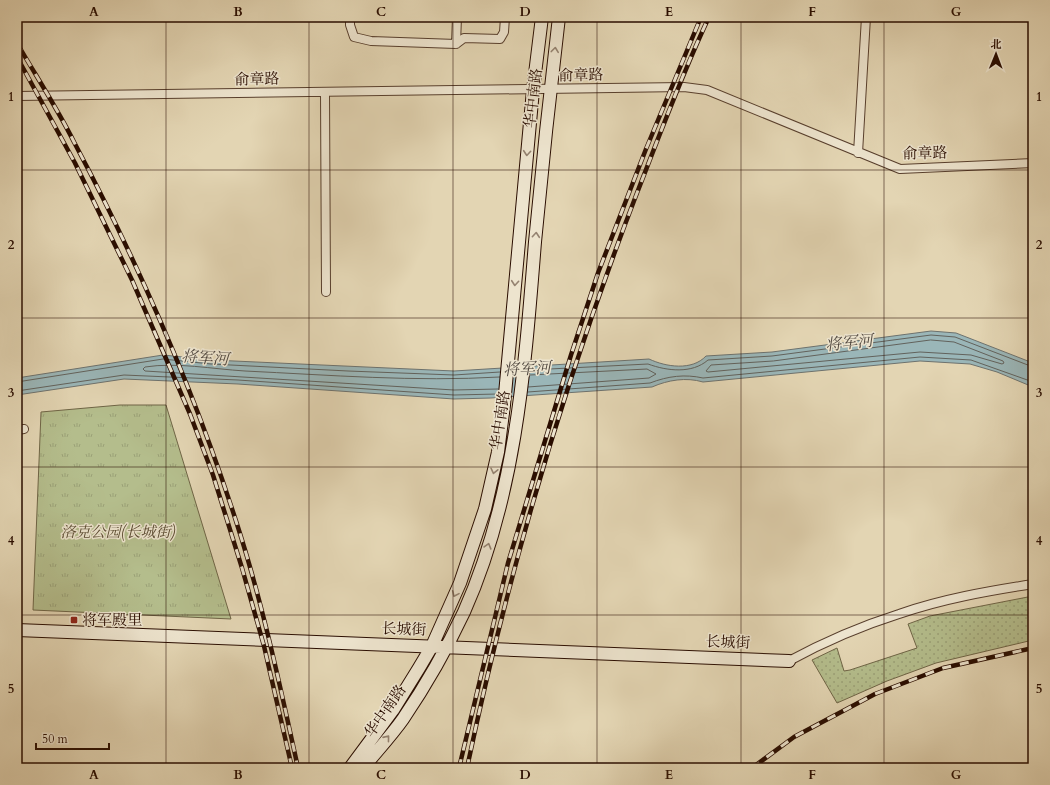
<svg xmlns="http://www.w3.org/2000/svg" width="1050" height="785" viewBox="0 0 1050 785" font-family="Cardo,'Noto Serif SC',serif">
<defs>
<pattern id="grass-dots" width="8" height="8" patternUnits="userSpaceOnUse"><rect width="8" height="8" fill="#b4bd8c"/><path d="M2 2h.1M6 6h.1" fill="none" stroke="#9ba177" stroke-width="1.8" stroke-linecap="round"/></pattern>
<pattern id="park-tufts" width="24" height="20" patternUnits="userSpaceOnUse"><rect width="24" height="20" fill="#b4bd8c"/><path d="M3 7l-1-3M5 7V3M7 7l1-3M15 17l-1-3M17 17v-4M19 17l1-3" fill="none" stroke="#9ba177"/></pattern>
</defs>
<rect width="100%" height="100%" fill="#e3d5b3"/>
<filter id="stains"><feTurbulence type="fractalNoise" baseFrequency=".005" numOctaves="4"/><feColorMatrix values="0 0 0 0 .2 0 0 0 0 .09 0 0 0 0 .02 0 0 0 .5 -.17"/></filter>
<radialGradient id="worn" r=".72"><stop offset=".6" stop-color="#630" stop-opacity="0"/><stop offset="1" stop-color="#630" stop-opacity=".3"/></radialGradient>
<path fill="url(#grass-dots)" stroke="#6f6546" d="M 1033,596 L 1033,640 L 936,663 L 887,681 L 837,703 L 812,660 L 837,648 L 844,671 L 850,670 L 917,648 L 908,624 L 930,616 Z"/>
<path fill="url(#park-tufts)" stroke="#6f6546" d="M 120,405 L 166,405 L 231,619 L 33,610 L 41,412 Z"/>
<path fill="#9ab6b8" stroke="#6d726e" d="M 931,331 L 956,333 L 1033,363 L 1033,387 L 997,372 L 970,364 L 920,361 L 703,382 C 686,377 668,380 652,387 L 491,398 L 454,399 L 238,384 L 124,379 L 17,395 L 17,378 L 163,355 L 212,360 L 454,371 L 649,359 C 666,367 692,371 706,356 L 772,352 Z"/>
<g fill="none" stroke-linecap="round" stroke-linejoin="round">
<path stroke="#62625c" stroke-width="1" d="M 931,340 L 954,342 L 1003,361 L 1004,363 L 1002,364 L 971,355 L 920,352 L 708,372 L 706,371 L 711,365 L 773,361 Z
M 530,370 L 648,364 C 667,371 692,374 708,360 L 772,356 L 931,335 L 955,337 L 1033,367
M 17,382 L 163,359 L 211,364 L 348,371 L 454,375 L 500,372
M 528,387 L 649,378 L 656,374 L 647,369 L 530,375
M 498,389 L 454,390 L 145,371 L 143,369 L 145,367 C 177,362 212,369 245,371 C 329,375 415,382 500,377
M 17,391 L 124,375 L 238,380 L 454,395 L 498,394
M 528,392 L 650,383 C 668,376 685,374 703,378 L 920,357 L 971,360 L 1033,382"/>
<defs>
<path id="street" d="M 350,17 L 350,25 L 354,37 L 371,41 L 456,44 L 457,17
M 456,44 L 464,38 L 500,39 L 504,32 L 505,17
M 325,92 L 326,292
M 17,96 L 684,87 L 707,90 L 900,169 L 1033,163
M 858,153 L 866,17
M 17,430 L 24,429
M 789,661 C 824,642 861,626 899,614 C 942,599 988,591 1033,584"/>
<path id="secondary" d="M 17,630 L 789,661
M 350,768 L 393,710 L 419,668 L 432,646 L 460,583 L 485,509 L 498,452 L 504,405 L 533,90 L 542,17
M 363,768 C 376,752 391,736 403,719 C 424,688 448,646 464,612 C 516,496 525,367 535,242 C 542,167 550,92 559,17"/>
</defs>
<use href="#street" stroke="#583f2d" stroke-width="10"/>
<use href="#secondary" stroke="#2a0d00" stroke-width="14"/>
<use href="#street" stroke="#ede4ce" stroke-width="8"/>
<use href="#secondary" stroke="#ede4ce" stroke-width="12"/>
<defs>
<path id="rail" d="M 17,43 C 36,76 57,108 74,142 C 138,263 194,390 236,521 C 262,601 280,685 298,768
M 17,57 L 75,163 L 132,280 L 190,414 L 213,475 L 242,568 L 264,646 L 292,768
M 459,768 L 508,563 L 571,355 L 598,273 L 646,149 L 701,17
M 467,768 C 508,572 565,380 637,193 C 660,134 682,74 709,17
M 752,768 L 794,737 L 875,694 L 943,668 L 1033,648"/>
</defs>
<use href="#rail" stroke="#2a0d00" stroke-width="4.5"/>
<use href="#rail" stroke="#ede4ce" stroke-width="3" stroke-dasharray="9" stroke-linecap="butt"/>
</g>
<defs><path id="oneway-chevron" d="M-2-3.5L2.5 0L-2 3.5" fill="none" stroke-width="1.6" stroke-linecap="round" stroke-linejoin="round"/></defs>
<g stroke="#958371">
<use href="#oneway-chevron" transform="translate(555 50) rotate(-83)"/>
<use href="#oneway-chevron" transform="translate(527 153) rotate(95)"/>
<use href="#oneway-chevron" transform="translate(536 235) rotate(-85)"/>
<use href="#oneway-chevron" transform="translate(515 283) rotate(95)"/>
<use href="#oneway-chevron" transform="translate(494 471) rotate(103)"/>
<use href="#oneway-chevron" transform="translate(488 546) rotate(-74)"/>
<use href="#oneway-chevron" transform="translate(455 594) rotate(114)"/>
<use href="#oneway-chevron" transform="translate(387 738) rotate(-51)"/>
</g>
<path fill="none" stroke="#2a0d00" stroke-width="1" stroke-opacity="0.55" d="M 166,17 L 166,768M 309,17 L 309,768M 453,17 L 453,768M 597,17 L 597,768M 741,17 L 741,768M 884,17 L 884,768M 17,170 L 1033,170M 17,318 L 1033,318M 17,467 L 1033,467M 17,615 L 1033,615"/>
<rect fill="#8f2418" stroke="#ede4ce" stroke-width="1.5" x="70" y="616" width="8" height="8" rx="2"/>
<g text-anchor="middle" stroke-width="3" stroke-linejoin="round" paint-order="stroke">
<g font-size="15" fill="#2a0d00" stroke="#ede4ce">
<text transform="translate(581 75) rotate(-1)" y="5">俞章路</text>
<text transform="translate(257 79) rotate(-1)" y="5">俞章路</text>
<text transform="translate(533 98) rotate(-83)" y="5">华中南路</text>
<text transform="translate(925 153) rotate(-1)" y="5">俞章路</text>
<text transform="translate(500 420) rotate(-81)" y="5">华中南路</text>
<text transform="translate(404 629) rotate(2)" y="5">长城街</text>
<text transform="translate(728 642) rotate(2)" y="5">长城街</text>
<text transform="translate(385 711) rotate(-55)" y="5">华中南路</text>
</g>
<g font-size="15" font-style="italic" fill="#5a4b31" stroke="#ede4ce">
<text x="118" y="537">洛克公园(长城街)</text>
</g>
<g font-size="15" fill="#2a0d00" stroke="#ede4ce" text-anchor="start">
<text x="82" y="625">将军殿里</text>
</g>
<g font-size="16" font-style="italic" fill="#514840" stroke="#ede4ce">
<text transform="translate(849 342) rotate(-6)" y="6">将军河</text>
<text transform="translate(205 357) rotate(4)" y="6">将军河</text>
<text transform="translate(527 368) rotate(-3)" y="6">将军河</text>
</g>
</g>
<rect width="1050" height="785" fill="none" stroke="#e3d5b3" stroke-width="44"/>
<g transform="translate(996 54) rotate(1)" stroke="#ede4ce" stroke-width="3" paint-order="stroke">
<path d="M0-3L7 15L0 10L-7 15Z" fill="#2a0d00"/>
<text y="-6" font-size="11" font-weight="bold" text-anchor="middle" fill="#2a0d00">北</text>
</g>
<path d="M36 743v6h73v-6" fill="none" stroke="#2a0d00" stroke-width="2"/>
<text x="42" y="743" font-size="12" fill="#2a0d00" stroke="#ede4ce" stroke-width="3" paint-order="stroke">50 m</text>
<rect x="22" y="22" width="1006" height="741" fill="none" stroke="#2a0d00" stroke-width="1.5"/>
<g font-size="13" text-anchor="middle" font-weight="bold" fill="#2a0d00">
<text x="94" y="16">A</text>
<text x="238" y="16">B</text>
<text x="381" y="16">C</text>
<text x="525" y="16">D</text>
<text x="669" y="16">E</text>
<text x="812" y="16">F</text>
<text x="956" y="16">G</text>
<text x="11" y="101">1</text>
<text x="1039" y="101">1</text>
<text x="11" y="249">2</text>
<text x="1039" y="249">2</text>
<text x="11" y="397">3</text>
<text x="1039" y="397">3</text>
<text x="11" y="545">4</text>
<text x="1039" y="545">4</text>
<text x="11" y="693">5</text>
<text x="1039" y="693">5</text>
<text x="94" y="779">A</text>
<text x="238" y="779">B</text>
<text x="381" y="779">C</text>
<text x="525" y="779">D</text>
<text x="669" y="779">E</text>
<text x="812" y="779">F</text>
<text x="956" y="779">G</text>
</g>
<rect width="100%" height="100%" filter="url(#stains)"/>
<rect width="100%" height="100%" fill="url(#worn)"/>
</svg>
